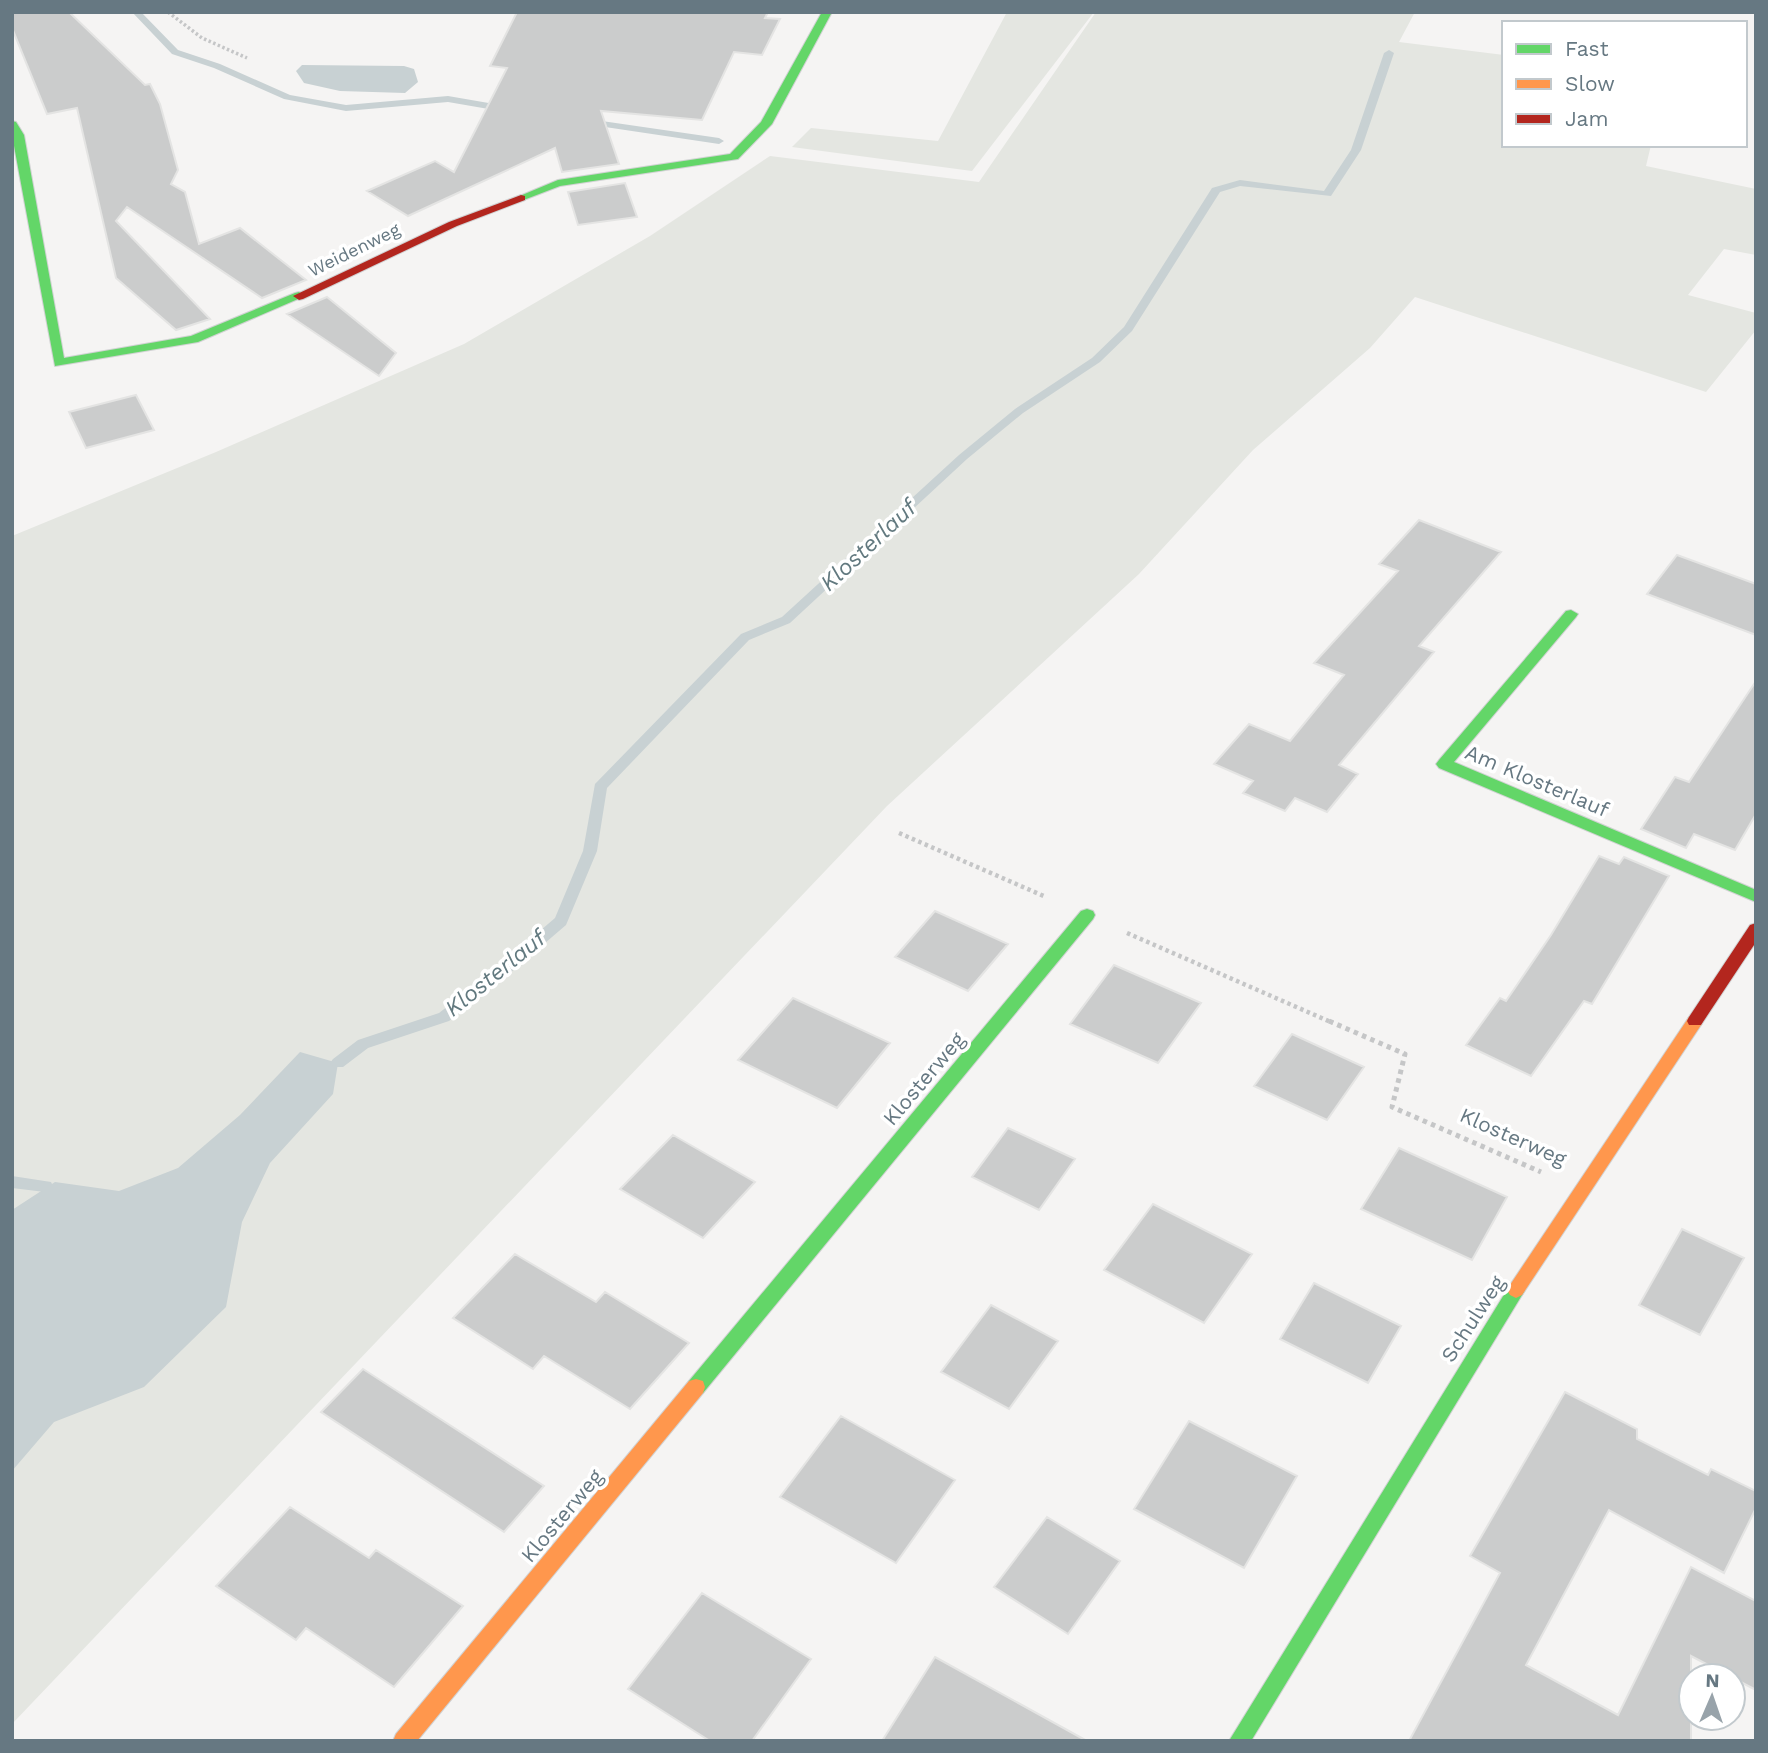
<svg xmlns="http://www.w3.org/2000/svg" width="1768" height="1753" viewBox="0 0 1768 1753" font-family="'Work Sans',sans-serif">
<rect width="100%" height="100%" fill="#f5f4f3"/>
<path fill="#e4e6e1" d="M 1007,12 L 1094,12 L 972,171 L 792,147 L 811,128 L 938,141 Z
M 1096,12 L 1415,12 L 1399,42 L 1504,55 L 1504,145 L 1651,145 L 1646,166 L 1756,189 L 1756,255 L 1724,249 L 1688,295 L 1756,313 L 1756,330 L 1706,392 L 1415,297 L 1370,348 L 1253,450 L 1139,574 L 887,806 L 12,1724 L 12,536 L 216,452 L 464,344 L 650,236 L 770,156 L 979,182 Z"/>
<path fill="#c8d1d3" d="M 302,65 L 404,66 L 414,69 L 418,82 L 405,93 L 340,91 L 304,83 L 296,71 Z
M 300,1052 L 338,1063 L 333,1094 L 270,1163 L 242,1222 L 226,1307 L 144,1387 L 54,1422 L 12,1471 L 12,1210 L 55,1182 L 119,1191 L 178,1168 L 240,1115 Z"/>
<g fill="none" stroke-linecap="round" stroke-linejoin="round">
<path fill="#c8d1d3" fill-rule="evenodd" d="M 132,12 L 141,12 L 178,50 L 220,64 L 290,95 L 346,105 L 448,96 L 506,106 L 511,109 L 506,112 L 448,102 L 346,111 L 284,99 L 214,68 L 172,54 Z
M 1389,50 L 1394,53 L 1361,150 L 1331,196 L 1240,186 L 1220,192 L 1132,331 L 1100,362 L 1023,413 L 967,459 L 790,623 L 749,640 L 607,788 L 597,851 L 566,925 L 502,980 L 449,1021 L 368,1048 L 343,1067 L 333,1067 L 330,1063 L 333,1059 L 358,1040 L 439,1013 L 492,972 L 555,918 L 583,851 L 595,784 L 741,634 L 782,617 L 959,455 L 1015,409 L 1092,358 L 1124,327 L 1212,188 L 1240,180 L 1324,191 L 1351,150 L 1384,53 Z
M 588,119 L 719,138 L 724,141 L 719,144 L 585,124 L 583,122 Z
M 12,1176 L 51,1182 L 53,1186 L 51,1190 L 45,1192 L 12,1188 Z"/>
</g>
<path fill="#cbcccc" stroke="#e4e4e3" stroke-width="2" d="M 12,12 L 69,12 L 145,85 L 150,84 L 160,104 L 178,170 L 171,184 L 185,192 L 199,244 L 240,228 L 306,280 L 262,298 L 127,207 L 116,221 L 210,319 L 176,330 L 116,278 L 77,108 L 47,114 L 12,28 Z
M 517,12 L 768,12 L 765,18 L 780,19 L 762,55 L 734,52 L 702,120 L 601,111 L 619,164 L 562,172 L 555,148 L 408,216 L 367,191 L 435,161 L 454,172 L 507,68 L 490,66 Z
M 625,183 L 637,217 L 578,225 L 568,192 Z
M 327,297 L 396,353 L 379,376 L 287,314 Z
M 136,395 L 154,430 L 86,448 L 69,412 Z
M 1419,520 L 1501,552 L 1419,646 L 1434,652 L 1339,765 L 1358,774 L 1327,812 L 1295,798 L 1285,811 L 1243,793 L 1253,781 L 1214,764 L 1249,724 L 1290,741 L 1344,675 L 1314,663 L 1398,571 L 1379,564 Z
M 1677,555 L 1756,584 L 1756,635 L 1647,594 Z
M 1756,681 L 1756,814 L 1735,850 L 1694,834 L 1686,848 L 1641,829 L 1675,777 L 1689,782 Z
M 1599,856 L 1619,864 L 1624,857 L 1669,876 L 1592,1004 L 1584,1001 L 1531,1076 L 1466,1045 L 1500,998 L 1506,1001 L 1551,935 Z
M 935,911 L 1008,944 L 968,991 L 895,957 Z
M 1114,965 L 1201,1003 L 1158,1063 L 1070,1024 Z
M 793,998 L 890,1043 L 837,1108 L 738,1060 Z
M 1292,1034 L 1364,1067 L 1327,1120 L 1254,1086 Z
M 1008,1128 L 1075,1159 L 1039,1210 L 972,1177 Z
M 673,1135 L 755,1182 L 703,1238 L 620,1189 Z
M 1399,1148 L 1507,1197 L 1472,1260 L 1361,1209 Z
M 1153,1204 L 1252,1254 L 1204,1323 L 1104,1270 Z
M 1682,1229 L 1744,1258 L 1700,1335 L 1639,1305 Z
M 515,1254 L 596,1302 L 605,1292 L 689,1343 L 630,1409 L 544,1356 L 533,1369 L 453,1318 Z
M 1314,1283 L 1401,1326 L 1368,1383 L 1280,1339 Z
M 991,1305 L 1058,1341 L 1009,1409 L 941,1372 Z
M 363,1369 L 544,1486 L 504,1532 L 321,1412 Z
M 1565,1392 L 1637,1429 L 1637,1439 L 1708,1475 L 1711,1469 L 1756,1491 L 1756,1508 L 1724,1573 L 1609,1510 L 1526,1665 L 1618,1715 L 1691,1567 L 1756,1601 L 1756,1690 L 1691,1656 L 1691,1741 L 1409,1741 L 1500,1573 L 1470,1556 Z
M 841,1416 L 955,1480 L 896,1563 L 780,1497 Z
M 1189,1421 L 1297,1476 L 1244,1568 L 1134,1509 Z
M 290,1507 L 369,1558 L 376,1550 L 463,1606 L 394,1687 L 306,1628 L 296,1640 L 216,1586 Z
M 1047,1517 L 1120,1561 L 1068,1634 L 994,1587 Z
M 702,1593 L 811,1659 L 752,1741 L 710,1741 L 628,1689 Z
M 935,1657 L 1087,1741 L 882,1741 Z"/>
<g fill="none" stroke-linecap="round" stroke-linejoin="round">
<defs>
<path id="fast" d="M 822,12 L 832,12 L 772,124 L 738,159 L 560,186 L 521,201 L 515,198 L 558,180 L 730,154 L 761,122 Z
M 12,121 L 16,122 L 24,135 L 64,358 L 191,336 L 295,293 L 299,292 L 305,296 L 198,342 L 55,366 L 12,135 Z
M 1571,610 L 1578,614 L 1576,617 L 1454,762 L 1756,890 L 1756,902 L 1439,768 L 1436,764 L 1439,760 L 1566,611 Z
M 1087,909 L 1093,911 L 1095,915 L 1093,919 L 703,1393 L 696,1395 L 689,1393 L 687,1387 L 689,1381 L 1081,911 Z
M 1516,1282 L 1522,1285 L 1525,1290 L 1522,1295 L 1251,1741 L 1229,1741 L 1510,1285 Z"/>
<path id="slow" d="M 1695,1015 L 1701,1017 L 1703,1021 L 1701,1025 L 1522,1295 L 1516,1298 L 1510,1295 L 1507,1290 L 1510,1285 L 1689,1017 Z
M 696,1379 L 703,1381 L 705,1387 L 703,1393 L 417,1741 L 393,1741 L 396,1734 L 689,1381 Z"/>
<path id="jam" d="M 521,195 L 525,196 L 525,200 L 457,226 L 303,299 L 299,300 L 293,296 L 449,222 Z
M 1756,923 L 1756,942 L 1701,1025 L 1689,1025 L 1687,1021 L 1689,1017 L 1750,925 Z"/>
</defs>
<use href="#fast" stroke="#d1d2d3" stroke-width="2"/>
<use href="#slow" stroke="#d1d2d3" stroke-width="2"/>
<use href="#jam" stroke="#d1d2d3" stroke-width="2"/>
<path stroke="#c5c6c7" stroke-width="3.5" stroke-dasharray="2.5 2.5" stroke-linecap="butt" d="M 168,12 L 202,38 L 247,58"/>
<path stroke="#c5c6c7" stroke-width="4.5" stroke-dasharray="3.5 3.5" stroke-linecap="butt" d="M 899,833 L 1046,897
M 1127,933 L 1333,1023"/>
<path stroke="#c5c6c7" stroke-width="5" stroke-dasharray="4.5 4.5" stroke-linecap="butt" d="M 1329,1021 L 1405,1054 L 1392,1107 L 1541,1172"/>
<use href="#fast" fill="#63d668" fill-rule="evenodd"/>
<use href="#slow" fill="#ff974d" fill-rule="evenodd"/>
<use href="#jam" fill="#b3261e" fill-rule="evenodd"/>
</g>
<g text-anchor="middle" stroke-width="7" stroke-linejoin="round" paint-order="stroke">
<g font-size="18" fill="#667882" stroke="#fff">
<text transform="translate(354 250) rotate(-26)" y="6">Weidenweg</text>
</g>
<g font-size="21" fill="#667882" stroke="#fff">
<text transform="translate(1537 781) rotate(23)" y="7">Am Klosterlauf</text>
<text transform="translate(924 1079) rotate(-50)" y="7">Klosterweg</text>
<text transform="translate(1513 1137) rotate(24)" y="7">Klosterweg</text>
<text transform="translate(1473 1319) rotate(-57)" y="7">Schulweg</text>
<text transform="translate(562 1516) rotate(-50)" y="7">Klosterweg</text>
</g>
<g font-size="23" font-style="italic" fill="#62797f" stroke="#fff">
<text transform="translate(868 545) rotate(-43)" y="8">Klosterlauf</text>
<text transform="translate(495 973) rotate(-39)" y="8">Klosterlauf</text>
</g>
</g>
<rect width="1768" height="1753" fill="none" stroke="#667882" stroke-width="28"/>
<rect x="1502" y="21" width="245" height="126" fill="#ffffff" stroke="#c2c9cd" stroke-width="2"/>
<rect x="1516" y="44" width="35" height="10" fill="#63d668" stroke="#c2c9cd" stroke-width="2"/>
<text x="1565" y="56" font-size="21" fill="#667882">Fast</text>
<rect x="1516" y="79" width="35" height="10" fill="#ff974d" stroke="#c2c9cd" stroke-width="2"/>
<text x="1565" y="91" font-size="21" fill="#667882">Slow</text>
<rect x="1516" y="114" width="35" height="10" fill="#b3261e" stroke="#c2c9cd" stroke-width="2"/>
<text x="1565" y="126" font-size="21" fill="#667882">Jam</text>
<g transform="translate(1712 1697) rotate(2)"><circle r="33" fill="#ffffff" stroke="#c2c9cd" stroke-width="2"/>
<path d="M0-5L12 26L0 18L-12 26Z" fill="#98a3aa"/>
<text y="-10" font-size="19" font-weight="bold" text-anchor="middle" fill="#667882">N</text>
</g>
</svg>
